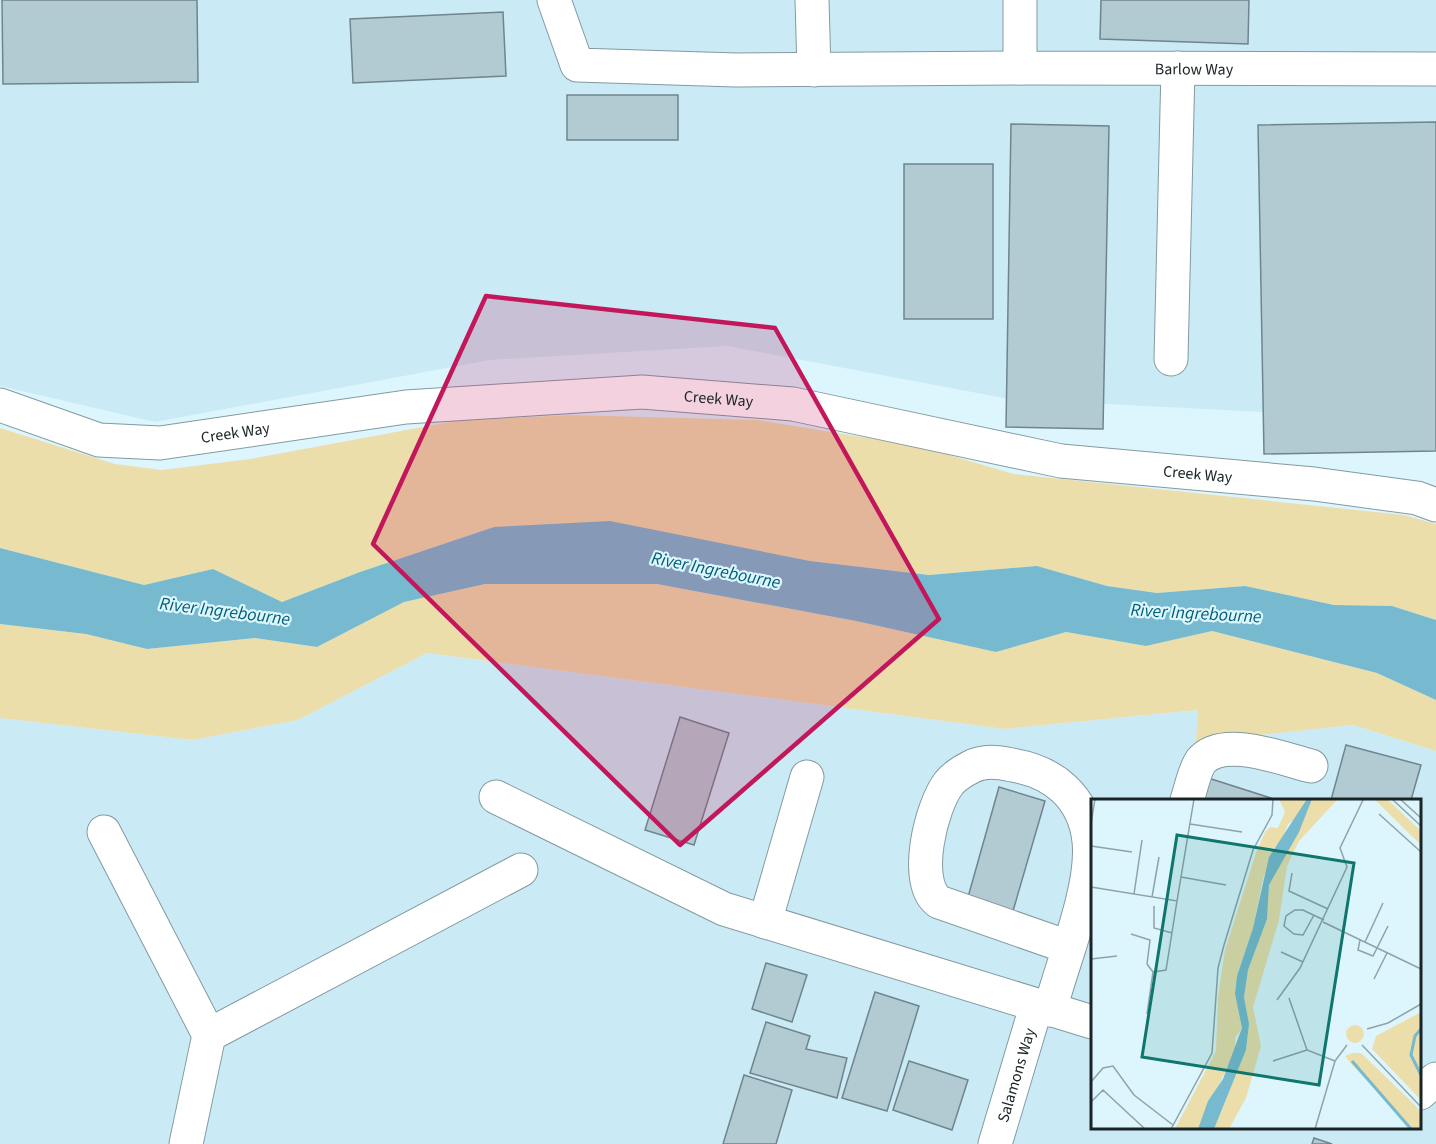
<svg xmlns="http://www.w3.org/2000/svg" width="1436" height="1144" viewBox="0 0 1436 1144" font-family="'Source Sans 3',sans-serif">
<rect width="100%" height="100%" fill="#ddf6fe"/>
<path fill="#caebf6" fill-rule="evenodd" d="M 0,0 L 1436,0 L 1436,448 L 1282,413 L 1009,399 L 727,346 L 490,360 L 155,422 L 0,386 Z
M 427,653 L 1004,729 L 1199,710 L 1197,742 L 1353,725 L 1436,751 L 1436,1144 L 0,1144 L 0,718 L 192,740 L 298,720 ZM 1092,800 L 1420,800 L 1420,1128 L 1092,1128 Z"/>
<path fill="#ecdeab" d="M 571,415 L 758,420 L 918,446 L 1014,474 L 1404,515 L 1436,524 L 1436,620 L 1392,606 L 1334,605 L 1245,586 L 1157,593 L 1107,586 L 1037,566 L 929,575 L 810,561 L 702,540 L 494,527 L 360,572 L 282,602 L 213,569 L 144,585 L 0,548 L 0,428 L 115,464 L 162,470 L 250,459 L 455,421 Z
M 485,584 L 657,584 L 856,621 L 996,652 L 1066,632 L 1146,646 L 1212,631 L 1377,673 L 1436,700 L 1436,751 L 1353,725 L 1196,742 L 1198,710 L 1004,729 L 427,653 L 298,720 L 192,740 L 0,718 L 0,624 L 86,634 L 147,649 L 255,638 L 317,647 L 404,602 Z"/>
<path fill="#77b9ce" d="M 610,521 L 810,561 L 929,575 L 1037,566 L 1107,586 L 1157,593 L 1245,586 L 1334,605 L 1392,606 L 1436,620 L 1436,700 L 1377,673 L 1212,631 L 1146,646 L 1066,632 L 996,652 L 856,621 L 657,584 L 485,584 L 404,602 L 317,647 L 255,638 L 147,649 L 86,634 L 0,624 L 0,548 L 144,585 L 213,569 L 282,602 L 360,572 L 494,527 Z"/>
<path fill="#b2cad2" stroke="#6f858d" stroke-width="1.5" d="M 2,0 L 197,0 L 198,82 L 3,84 Z
M 1101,0 L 1249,0 L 1248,44 L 1100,39 Z
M 503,12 L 506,76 L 353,83 L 350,19 Z
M 567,95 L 678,95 L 678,140 L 567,140 Z
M 1436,122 L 1436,451 L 1264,454 L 1258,125 Z
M 1011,124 L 1109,126 L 1103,429 L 1006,427 Z
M 904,164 L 993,164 L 993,319 L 904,319 Z
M 680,717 L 729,733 L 694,845 L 645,830 Z
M 1346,745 L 1421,765 L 1411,800 L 1331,800 Z
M 1202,776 L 1277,800 L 1194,800 Z
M 999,787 L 1045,801 L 1013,911 L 968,897 Z
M 766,963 L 807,975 L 792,1022 L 752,1009 Z
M 875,992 L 919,1006 L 887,1111 L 842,1098 Z
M 766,1022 L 810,1036 L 806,1049 L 847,1058 L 837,1098 L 750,1073 Z
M 909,1061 L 968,1080 L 952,1130 L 893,1110 Z
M 744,1075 L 792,1090 L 776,1144 L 723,1144 Z
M 1314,1138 L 1332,1144 L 1312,1144 Z"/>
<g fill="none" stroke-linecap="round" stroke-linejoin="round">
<defs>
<g id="minor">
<path d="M 554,0 L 577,65 L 736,70 L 1020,68"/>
<path d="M 812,0 L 814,70"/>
<path id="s1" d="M 1020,0 L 1020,68 L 1436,69"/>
<path d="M 1171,359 L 1178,68"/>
<path id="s2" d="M 0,405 L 99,440 L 160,443 L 406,407 L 642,392 L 793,404 L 1061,461 L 1314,484 L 1417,498 L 1436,505"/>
<path d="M 496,797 L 724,909 L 1092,1022"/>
<path d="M 1187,800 C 1191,789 1194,771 1201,761 C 1223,735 1282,759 1311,766"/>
<path d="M 104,832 L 209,1035"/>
<path d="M 765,922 L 807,777"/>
<path d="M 1050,1010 C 1062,963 1094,888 1089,841 C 1084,797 1054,772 1012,765 C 998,762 984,760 971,767 C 965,770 954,777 949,783 C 931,806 912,883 939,902 L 1068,947"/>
<path d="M 1420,1093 L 1436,1079"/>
<path d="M 186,1144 L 209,1035 L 521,870"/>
<path id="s3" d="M 995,1144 L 1036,1007"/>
</g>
</defs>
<use href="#minor" stroke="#839aa1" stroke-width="35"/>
<use href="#minor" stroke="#fff" stroke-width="33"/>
</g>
<path fill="#c2185b" fill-opacity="0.2" stroke="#c2185b" stroke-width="4.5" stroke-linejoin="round" d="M 486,296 L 775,328 L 939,619 L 680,845 L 373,544 Z"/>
<g text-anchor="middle" stroke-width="4.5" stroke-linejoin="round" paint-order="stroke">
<g font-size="16" fill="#1a2326" stroke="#ddf6fe">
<text dy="6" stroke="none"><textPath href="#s1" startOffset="242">Barlow Way</textPath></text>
<text dy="6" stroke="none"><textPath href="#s2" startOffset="728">Creek Way</textPath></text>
<text dy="6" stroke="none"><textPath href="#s2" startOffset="242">Creek Way</textPath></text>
<text dy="6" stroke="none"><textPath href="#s2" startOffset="1214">Creek Way</textPath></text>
<text dy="6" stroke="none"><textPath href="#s3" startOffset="72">Salamons Way</textPath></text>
</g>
<g font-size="18" font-style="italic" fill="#005f75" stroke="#ddf6fe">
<text transform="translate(716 570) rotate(11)" y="6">River Ingrebourne</text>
<text transform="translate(225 611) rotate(7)" y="6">River Ingrebourne</text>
<text transform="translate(1196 613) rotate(3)" y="6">River Ingrebourne</text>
</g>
</g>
<g transform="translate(1091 799)">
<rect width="330" height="330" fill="#ddf6fe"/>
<path d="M 188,0 L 216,0 L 207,18 L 197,25 L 191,41 L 183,49 L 172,80 L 162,129 L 146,177 L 144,195 L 151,229 L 144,239 L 145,250 L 107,330 L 84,330 L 125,252 L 127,198 L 134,151 L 165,54 L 174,33 L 179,28 L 187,29 L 194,13 ZM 221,0 L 247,0 L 208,42 L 196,67 L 188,121 L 162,208 L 170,247 L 155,299 L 138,330 L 123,330 L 155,251 L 158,225 L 153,198 L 157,171 L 176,120 L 178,86 ZM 283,0 L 296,0 L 330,32 L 330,46 ZM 330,213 L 330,301 L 281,250 L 285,237 ZM255 235a9 9 0 1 1 18 0a9 9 0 1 1-18 0ZM 261,254 L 270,254 L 322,304 L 330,313 L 330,330 L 322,330 L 261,266 L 254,257 Z" fill="#ecdeab"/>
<path d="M 216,0 L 221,0 L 208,33 L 178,86 L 176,120 L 157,171 L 153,198 L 158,225 L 155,251 L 123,330 L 107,330 L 117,302 L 132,280 L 151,229 L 144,195 L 146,177 L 162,129 L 178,58 Z" fill="#77b9ce"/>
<path fill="none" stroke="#77b9ce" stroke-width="3" d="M 330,230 L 324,237 L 320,256 L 330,276M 261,262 L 320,330"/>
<path fill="none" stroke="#8fa2a8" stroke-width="1.5" d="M 301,0 L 330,27M 309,0 L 330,19M 288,15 L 330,53M 0,25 L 4,0M 99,25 L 151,33M 0,47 L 41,53M 201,74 L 198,92 L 237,110M 90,78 L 135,86M 0,88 L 86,102 L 103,0M 43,95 L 51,41M 61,98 L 68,58M 63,107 L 63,129 L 81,134M 223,116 L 212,136 L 203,135 L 193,127 L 195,117 L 204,111 L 212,111 L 216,113 L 233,121M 232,123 L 330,170M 40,135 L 59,141 L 56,165 L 62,173M 269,141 L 267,151 L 282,157 L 297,127M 274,143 L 292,104M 190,153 L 212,163M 0,160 L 26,157M 283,180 L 296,154M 198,199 L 216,251 L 244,262M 186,201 L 209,169 L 256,68 L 249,49 L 272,1M 56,215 L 62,173 L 75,171 L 86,102M 276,230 L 297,224 L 330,205M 271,246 L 330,308M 182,262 L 216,251M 0,283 L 12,269 L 22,267 L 43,296 L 82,326M 0,303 L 12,291 L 54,330M 80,330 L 121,254 L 127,169 L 133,146 L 162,51 L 181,16 L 182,0M 224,330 L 244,262 L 256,246"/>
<path fill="#0f766e" fill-opacity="0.15" stroke="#0f766e" stroke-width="3" d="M 86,36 L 263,64 L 228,286 L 51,258 Z"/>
<rect width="330" height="330" fill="none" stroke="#1a2326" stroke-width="3"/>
</g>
</svg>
